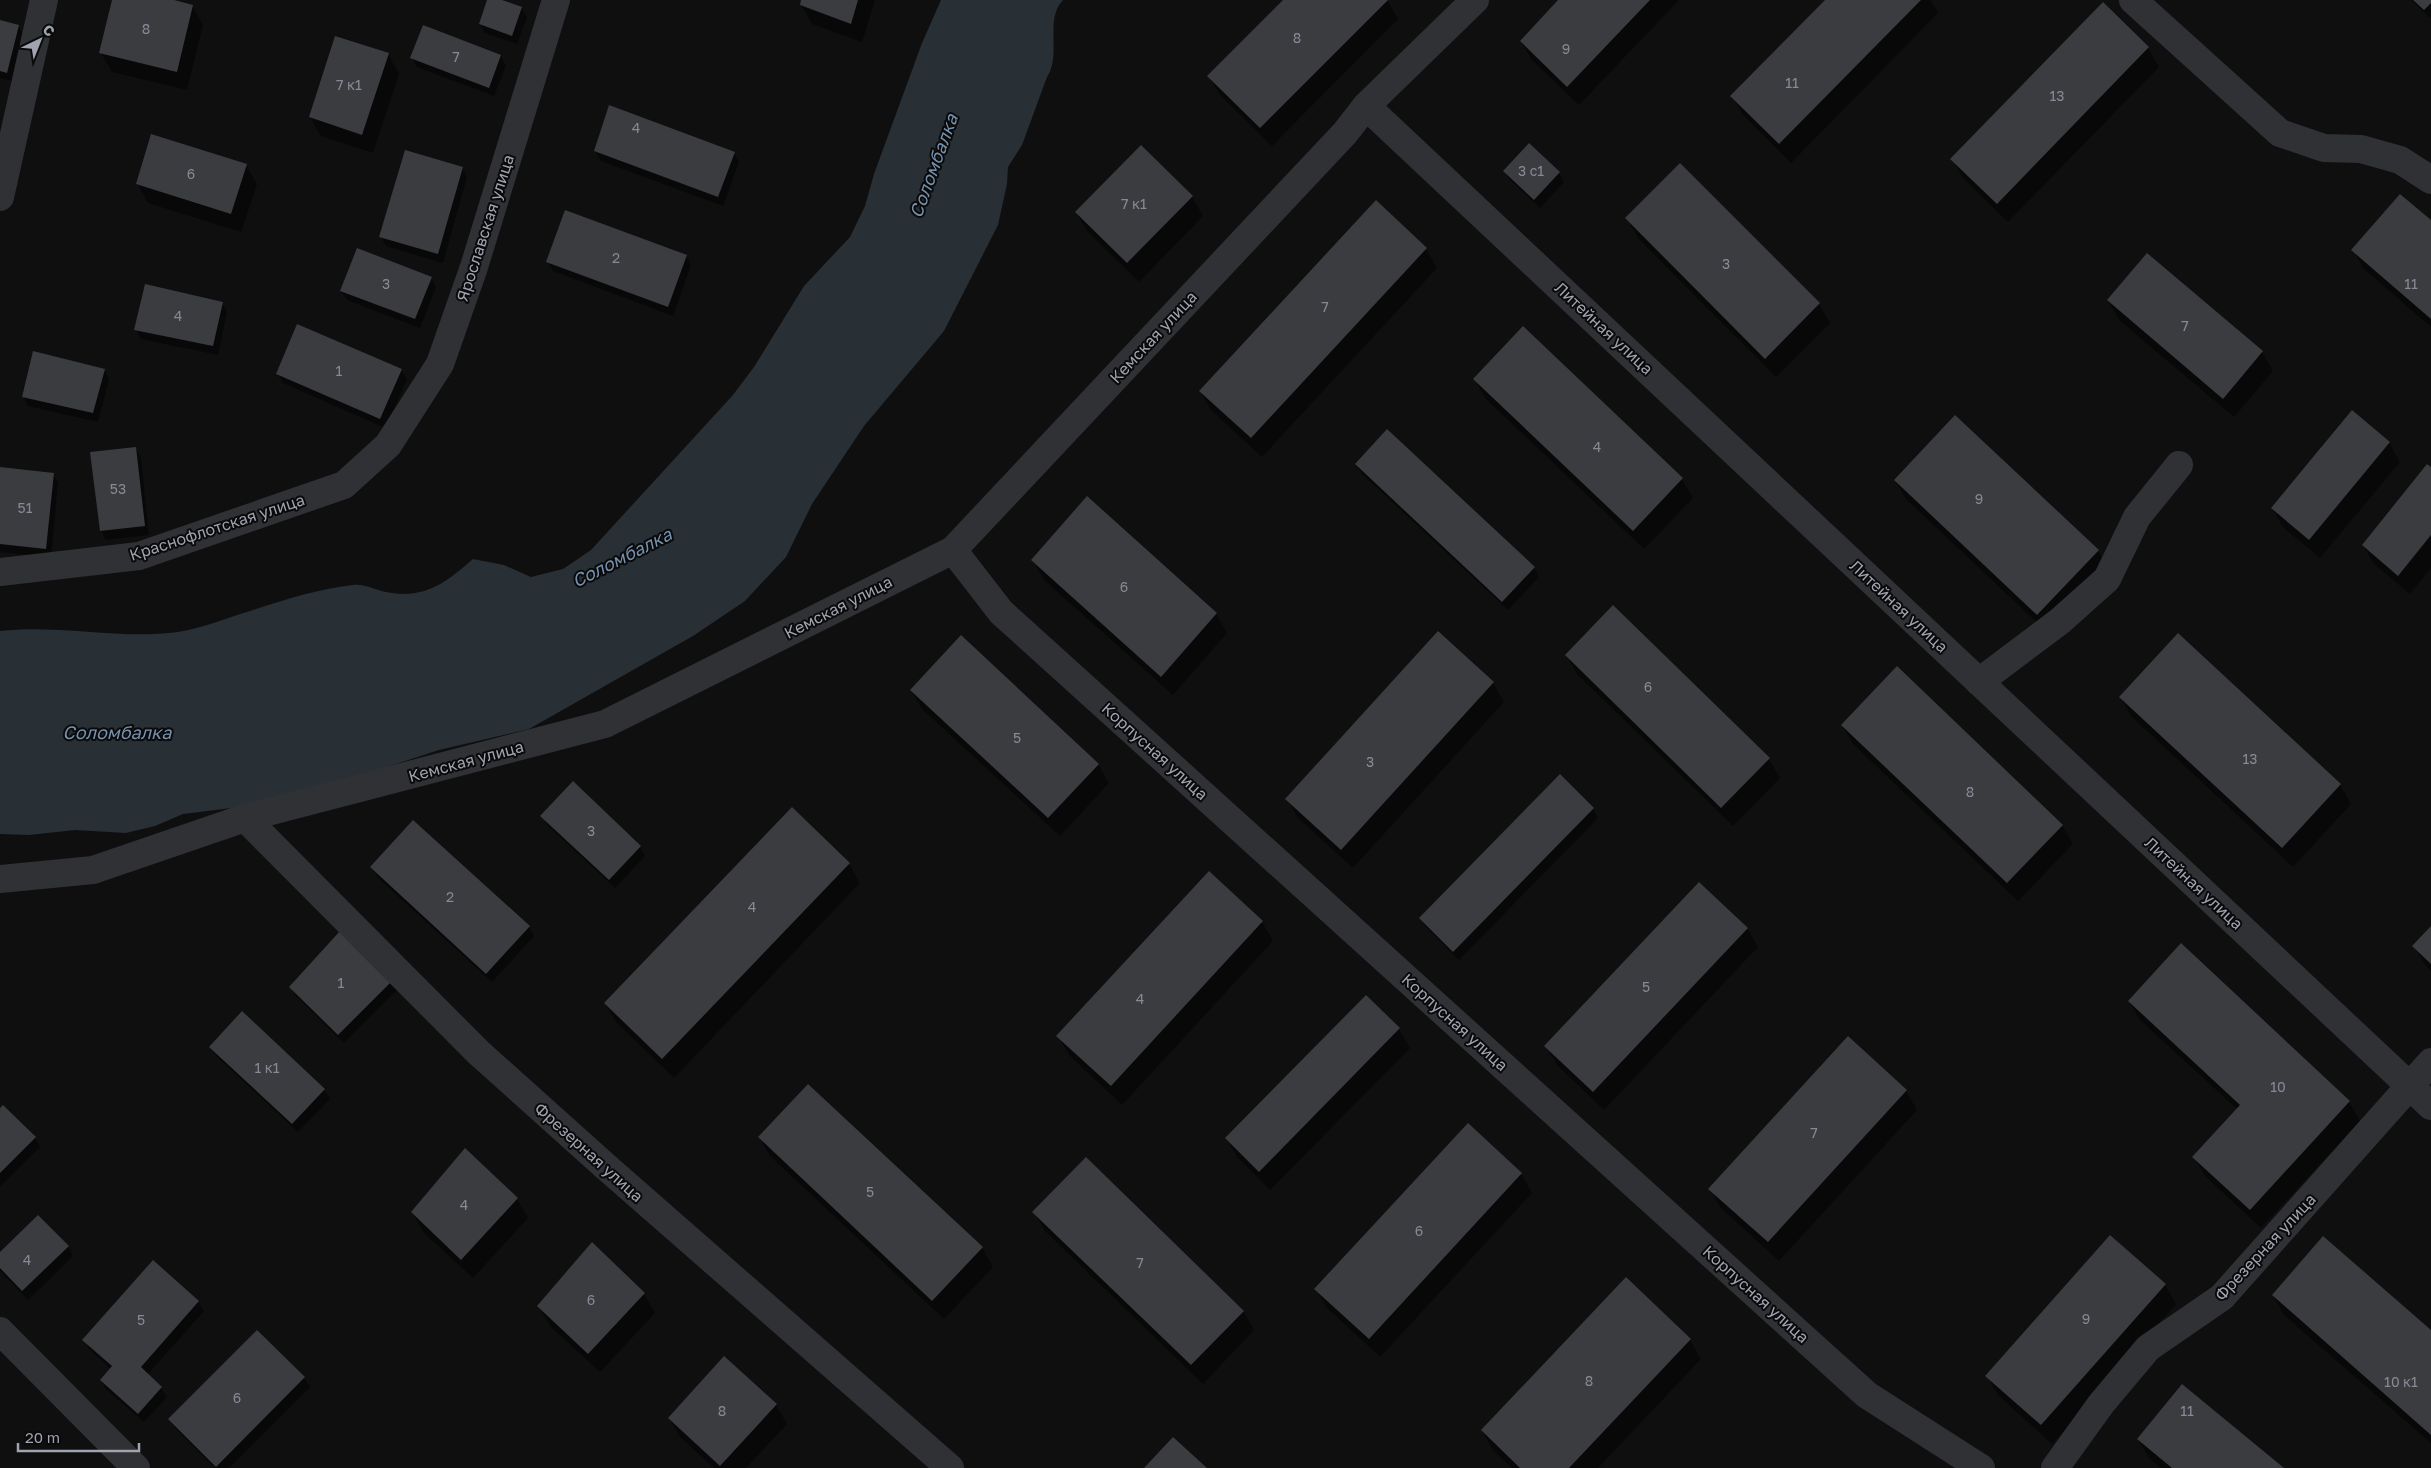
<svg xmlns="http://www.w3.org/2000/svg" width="2431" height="1468" viewBox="0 0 2431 1468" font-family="'Golos Text',sans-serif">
<rect width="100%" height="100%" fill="#0f0f10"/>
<path fill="#282f35" d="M 941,0 L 1063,0 C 1044,20 1062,54 1047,77 L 1022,145 L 1008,167 L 1007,184 L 998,225 L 944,331 L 864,426 L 812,504 L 786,557 L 745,601 L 693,636 L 529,729 L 439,750 L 279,802 L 183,814 L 155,826 L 126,833 L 75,830 L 29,835 L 0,834 L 0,631 C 59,624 119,640 178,632 C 203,628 226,618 250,611 C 283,600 318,589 353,585 C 363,583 376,590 386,592 C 424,600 447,582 473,559 L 504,565 L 531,577 L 563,569 L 591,550 L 733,395 L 754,367 L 804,286 L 850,237 L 865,206 L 874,174 L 922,43 Z"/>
<path fill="#0007" d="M 113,0 L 169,0 L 192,6 L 203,25 L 187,90 L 112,72 L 101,53 Z
M 488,0 L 498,0 L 521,8 L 527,17 L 517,44 L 485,33 L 480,24 Z
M 802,0 L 875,0 L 862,42 L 812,24 L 801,5 Z
M 1285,0 L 1387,0 L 1398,19 L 1272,146 L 1220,95 L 1209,76 Z
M 1560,0 L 1679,0 L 1579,105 L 1532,60 L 1521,41 Z
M 1827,0 L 1930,0 L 1938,13 L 1791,163 L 1743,115 L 1732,96 Z
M 2411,0 L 2431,0 L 2431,17 L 2430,18 Z
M 2103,4 L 2148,48 L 2159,67 L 2008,222 L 1963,178 L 1952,159 Z
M 0,21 L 18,26 L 23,35 L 12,81 L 0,78 Z
M 424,27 L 501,56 L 506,66 L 494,96 L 417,67 L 412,58 Z
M 388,54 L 399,74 L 373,153 L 321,136 L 310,117 Z
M 1141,146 L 1192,197 L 1203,216 L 1139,282 L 1087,231 L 1076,212 Z
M 595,151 L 734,153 L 739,162 L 723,206 L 601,161 Z
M 246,165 L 257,184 L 241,232 L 148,203 L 137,183 Z
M 462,168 L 467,177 L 443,263 L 386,246 L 381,237 Z
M 1504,171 L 1559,173 L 1564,182 L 1540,208 L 1510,180 Z
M 1376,202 L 1426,249 L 1437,268 L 1262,457 L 1211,410 L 1200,391 Z
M 1627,218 L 1819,304 L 1830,323 L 1776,377 L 1638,238 Z
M 2431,222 L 2431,327 L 2364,269 L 2353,250 Z
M 2147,255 L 2262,352 L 2273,371 L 2234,417 L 2119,320 L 2108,300 Z
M 686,256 L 691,265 L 673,316 L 553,271 L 548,262 Z
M 431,278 L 436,287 L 420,328 L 347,300 L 341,291 Z
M 222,303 L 227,312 L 218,355 L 141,339 L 136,330 Z
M 104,370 L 109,379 L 98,422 L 28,406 L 23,396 Z
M 401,370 L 407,380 L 385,428 L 283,383 L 277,373 Z
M 1475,380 L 1682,479 L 1693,498 L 1644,549 L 1486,399 Z
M 2352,412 L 2389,443 L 2400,462 L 2320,558 L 2283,527 L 2272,508 Z
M 135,448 L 141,458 L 149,535 L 106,540 L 101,531 Z
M 1356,465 L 1534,568 L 1539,577 L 1508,610 L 1362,474 Z
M 0,469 L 53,474 L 58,483 L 51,557 L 0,552 Z
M 2431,469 L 2431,568 L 2410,594 L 2374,564 L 2363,545 Z
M 1895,480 L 2098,551 L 2109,570 L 2048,633 L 1906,499 Z
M 1087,498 L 1216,614 L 1227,633 L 1173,695 L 1044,580 L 1033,561 Z
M 2178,635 L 2340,785 L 2351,804 L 2293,867 L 2131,716 L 2120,697 Z
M 1566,655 L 1769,759 L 1780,778 L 1733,826 L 1577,674 Z
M 1493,683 L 1504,702 L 1353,868 L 1298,818 L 1287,799 Z
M 911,690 L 1098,764 L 1109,783 L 1060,836 L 922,709 Z
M 1842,725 L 2062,825 L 2073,844 L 2018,901 L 1853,744 Z
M 1560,776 L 1593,809 L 1598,818 L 1459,960 L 1426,927 L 1420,918 Z
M 792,809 L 849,864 L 860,883 L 674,1078 L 616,1022 L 605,1003 Z
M 542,816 L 640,847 L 645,856 L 615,888 L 547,825 Z
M 372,867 L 529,927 L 534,936 L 492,982 L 377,877 Z
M 1262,922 L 1273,941 L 1122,1105 L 1069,1055 L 1058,1036 Z
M 1747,928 L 1758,947 L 1604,1110 L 1557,1065 L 1546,1046 Z
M 2431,928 L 2431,971 L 2425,965 L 2414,946 Z
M 340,932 L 397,990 L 344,1043 L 296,996 L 291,987 Z
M 1366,997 L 1399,1029 L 1410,1048 L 1270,1190 L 1237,1157 L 1226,1138 Z
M 2129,1001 L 2349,1102 L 2360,1121 L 2261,1228 L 2205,1176 L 2194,1157 L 2237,1109 L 2140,1020 Z
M 242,1013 L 324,1090 L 330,1099 L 298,1132 L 216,1056 L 211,1047 Z
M 1848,1038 L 1906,1091 L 1917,1110 L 1779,1261 L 1721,1208 L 1710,1189 Z
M 0,1110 L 35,1138 L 40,1147 L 0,1187 Z
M 1468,1124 L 1521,1174 L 1532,1193 L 1380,1357 L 1327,1308 L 1316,1289 Z
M 759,1137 L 982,1248 L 993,1267 L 944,1319 L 770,1156 Z
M 466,1150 L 517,1199 L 528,1218 L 473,1278 L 423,1232 L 412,1212 Z
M 1034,1212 L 1243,1311 L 1254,1330 L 1203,1384 L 1045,1231 Z
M 68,1246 L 73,1256 L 28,1300 L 0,1271 L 0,1254 Z
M 153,1261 L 198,1302 L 204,1311 L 147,1375 L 161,1388 L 167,1397 L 144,1422 L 107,1390 L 101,1380 L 111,1369 L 89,1349 L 84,1340 Z
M 2165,1285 L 2176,1304 L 2052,1444 L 1998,1395 L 1987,1376 Z
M 644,1294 L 655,1313 L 600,1372 L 550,1326 L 539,1307 Z
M 2273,1295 L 2431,1331 L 2431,1443 L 2284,1315 Z
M 257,1331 L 304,1378 L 310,1387 L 229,1468 L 215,1468 L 175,1428 L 170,1419 Z
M 1690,1340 L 1701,1359 L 1598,1468 L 1512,1468 L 1493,1450 L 1482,1431 Z
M 776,1405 L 787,1424 L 746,1468 L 714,1468 L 680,1437 L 669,1418 Z
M 2138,1439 L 2282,1468 L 2161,1468 L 2149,1458 Z"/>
<path fill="#3b3c40" d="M 112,0 L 174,0 L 193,5 L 177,72 L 99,53 Z
M 487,0 L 502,0 L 522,7 L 512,36 L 479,24 Z
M 801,0 L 858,0 L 851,24 L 800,5 Z
M 1283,0 L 1388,0 L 1260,128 L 1207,76 Z
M 1558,0 L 1650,0 L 1567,87 L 1520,41 Z
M 1825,0 L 1921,0 L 1779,144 L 1730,96 Z
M 2413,0 L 2431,0 L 2431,3 L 2424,10 Z
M 2103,2 L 2149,47 L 1997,204 L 1950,159 Z
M 0,20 L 19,25 L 7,73 L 0,71 Z
M 423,25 L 501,55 L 489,88 L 410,58 Z
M 335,36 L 389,53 L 362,135 L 309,117 Z
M 609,105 L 735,152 L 718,197 L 594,151 Z
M 151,134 L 247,164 L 231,214 L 136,184 Z
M 1529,143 L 1560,172 L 1534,200 L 1503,171 Z
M 1141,145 L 1193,196 L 1127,263 L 1075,212 Z
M 405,150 L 463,167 L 438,254 L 379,237 Z
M 1680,163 L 1820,303 L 1765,359 L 1625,218 Z
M 2400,194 L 2431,220 L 2431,319 L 2351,250 Z
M 1376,200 L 1427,248 L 1251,438 L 1199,391 Z
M 565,210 L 687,255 L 668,307 L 546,262 Z
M 357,248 L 432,277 L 415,319 L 340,291 Z
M 2147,253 L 2263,351 L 2223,399 L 2107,300 Z
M 145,284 L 223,302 L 213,346 L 134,330 Z
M 297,324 L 402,369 L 380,419 L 276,374 Z
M 1523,326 L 1683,478 L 1633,531 L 1473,379 Z
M 33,351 L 105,369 L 93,413 L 22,397 Z
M 2352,410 L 2390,442 L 2309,540 L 2271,508 Z
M 1955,415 L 2099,550 L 2037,615 L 1894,480 Z
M 1387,429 L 1535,567 L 1502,602 L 1355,464 Z
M 136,447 L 145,526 L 100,531 L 90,452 Z
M 2427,464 L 2431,467 L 2431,535 L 2398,576 L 2362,545 Z
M 0,467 L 54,473 L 46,549 L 0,544 Z
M 1087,496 L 1217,613 L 1161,677 L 1031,560 Z
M 1613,605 L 1770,758 L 1721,808 L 1565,655 Z
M 1438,631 L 1494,682 L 1341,850 L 1285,799 Z
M 2178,633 L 2341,784 L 2282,848 L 2119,697 Z
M 961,635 L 1099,764 L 1048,818 L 910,690 Z
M 1897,666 L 2063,825 L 2007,883 L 1841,725 Z
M 1560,774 L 1594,808 L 1453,952 L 1419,918 Z
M 573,781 L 641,846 L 609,880 L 540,816 Z
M 792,807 L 850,863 L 662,1059 L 604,1003 Z
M 413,820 L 530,926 L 486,974 L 370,867 Z
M 1209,871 L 1263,921 L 1111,1086 L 1056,1036 Z
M 1699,882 L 1748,928 L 1593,1092 L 1544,1046 Z
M 2431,926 L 2431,964 L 2412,946 Z
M 340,931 L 393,980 L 338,1035 L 289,987 Z
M 2181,943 L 2350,1101 L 2250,1210 L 2192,1157 L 2240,1105 L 2128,1001 Z
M 1366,995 L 1400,1028 L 1259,1172 L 1225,1138 Z
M 242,1011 L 325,1089 L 292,1124 L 209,1047 Z
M 1848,1036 L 1907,1090 L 1768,1242 L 1708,1189 Z
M 808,1084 L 983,1247 L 932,1301 L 758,1137 Z
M 3,1105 L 36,1137 L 0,1173 L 0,1108 Z
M 1468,1123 L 1522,1173 L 1369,1339 L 1314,1289 Z
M 465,1148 L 518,1198 L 461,1260 L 411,1212 Z
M 1086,1157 L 1244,1311 L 1191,1365 L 1032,1212 Z
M 38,1215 L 69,1246 L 22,1291 L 0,1268 L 0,1252 Z
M 2110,1235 L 2166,1284 L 2041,1425 L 1985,1376 Z
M 2323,1236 L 2431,1330 L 2431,1435 L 2272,1295 Z
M 592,1242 L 645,1293 L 588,1354 L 537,1306 Z
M 153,1260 L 199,1301 L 141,1367 L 162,1387 L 138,1414 L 100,1380 L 112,1366 L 82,1340 Z
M 1626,1277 L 1691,1339 L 1569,1468 L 1520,1468 L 1481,1430 Z
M 257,1330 L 305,1377 L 216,1467 L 168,1419 Z
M 724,1356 L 777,1404 L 720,1466 L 668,1418 Z
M 2182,1384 L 2284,1468 L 2172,1468 L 2137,1439 Z
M 1173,1437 L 1207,1468 L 1144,1468 Z"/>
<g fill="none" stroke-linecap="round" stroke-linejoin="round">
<path stroke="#303135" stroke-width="28" d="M 2133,0 L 2280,133 L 2324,148 L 2361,149 L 2400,160 L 2431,180
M 1366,106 L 2431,1106
M 0,197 L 44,0
M 953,550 L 1001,612 L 1867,1395 L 1981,1468
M 0,572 L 139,556 L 344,485 L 388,445 L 440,364 L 474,267 L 556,0
M 1979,682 L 2060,621 L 2107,579 L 2137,517 L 2179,465
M 245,818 L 478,1052 L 605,1166 L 950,1468
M 0,879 L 93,870 L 245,818 L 605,724 L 953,550 L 1345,133 L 1366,106 L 1475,0
M 0,1331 L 136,1468
M 2055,1468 L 2101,1404 L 2148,1348 L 2222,1297 L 2431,1062"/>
</g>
<g text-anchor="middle" stroke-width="4" stroke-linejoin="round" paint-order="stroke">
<g font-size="14" fill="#878a95">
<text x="146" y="34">8</text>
<text x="1297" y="43">8</text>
<text x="1566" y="54">9</text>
<text x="456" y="62">7</text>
<text x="1792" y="88">11</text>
<text x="349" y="90">7 к1</text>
<text x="2057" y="101">13</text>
<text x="636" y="133">4</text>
<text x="1531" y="176">3 с1</text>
<text x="191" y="179">6</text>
<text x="1134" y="209">7 к1</text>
<text x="616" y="263">2</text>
<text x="1726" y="269">3</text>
<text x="386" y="289">3</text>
<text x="2411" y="289">11</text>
<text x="1325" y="312">7</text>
<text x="178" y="321">4</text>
<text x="2185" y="331">7</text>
<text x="339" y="376">1</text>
<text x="1597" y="452">4</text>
<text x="118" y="494">53</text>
<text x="1979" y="504">9</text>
<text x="25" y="513">51</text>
<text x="1124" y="592">6</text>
<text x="1648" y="692">6</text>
<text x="1017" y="743">5</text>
<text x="2250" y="764">13</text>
<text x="1370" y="767">3</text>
<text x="1970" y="797">8</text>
<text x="591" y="836">3</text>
<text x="450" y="902">2</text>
<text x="752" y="912">4</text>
<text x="341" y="988">1</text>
<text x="1646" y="992">5</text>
<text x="1140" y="1004">4</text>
<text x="267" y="1073">1 к1</text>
<text x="2278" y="1092">10</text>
<text x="1814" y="1138">7</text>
<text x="870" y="1197">5</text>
<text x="464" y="1210">4</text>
<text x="1419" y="1236">6</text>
<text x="27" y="1265">4</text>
<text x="1140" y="1268">7</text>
<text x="591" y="1305">6</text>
<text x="2086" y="1324">9</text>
<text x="141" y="1325">5</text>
<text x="1589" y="1386">8</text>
<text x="2401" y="1387">10 к1</text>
<text x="237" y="1403">6</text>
<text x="722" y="1416">8</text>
<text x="2187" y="1416">11</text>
</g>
<g font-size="16" fill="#a0a4b1" stroke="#0a0a0b">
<text transform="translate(485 228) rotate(-72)" y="6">Ярославская улица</text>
<text transform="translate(1604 328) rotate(43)" y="6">Литейная улица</text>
<text transform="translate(1153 337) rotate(-47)" y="6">Кемская улица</text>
<text transform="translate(217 527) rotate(-18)" y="6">Краснофлотская улица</text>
<text transform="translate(1899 606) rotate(43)" y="6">Литейная улица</text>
<text transform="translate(838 607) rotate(-27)" y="6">Кемская улица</text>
<text transform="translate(1155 751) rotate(42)" y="6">Корпусная улица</text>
<text transform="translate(466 761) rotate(-15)" y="6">Кемская улица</text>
<text transform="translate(2194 883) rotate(43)" y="6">Литейная улица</text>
<text transform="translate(1455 1022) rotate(42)" y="6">Корпусная улица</text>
<text transform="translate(589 1152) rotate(42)" y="6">Фрезерная улица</text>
<text transform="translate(2265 1247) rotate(-47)" y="6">Фрезерная улица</text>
<text transform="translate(1756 1294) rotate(42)" y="6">Корпусная улица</text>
</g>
<g font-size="18" font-style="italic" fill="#7591ae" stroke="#0a0a0b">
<text transform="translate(934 166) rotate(-70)" y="6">Соломбалка</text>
<text transform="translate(622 558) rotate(-27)" y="6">Соломбалка</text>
<text x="117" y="739">Соломбалка</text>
</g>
</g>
<g transform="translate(40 40) rotate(43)" stroke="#0a0a0b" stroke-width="4" paint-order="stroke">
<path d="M0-4L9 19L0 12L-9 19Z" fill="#a0a4b1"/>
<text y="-8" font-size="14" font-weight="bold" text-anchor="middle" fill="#a0a4b1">С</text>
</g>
<path d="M18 1443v8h121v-8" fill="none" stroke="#a0a4b1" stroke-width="2.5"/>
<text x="25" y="1443" font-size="15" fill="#a0a4b1" stroke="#0a0a0b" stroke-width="4" paint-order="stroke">20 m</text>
</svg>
